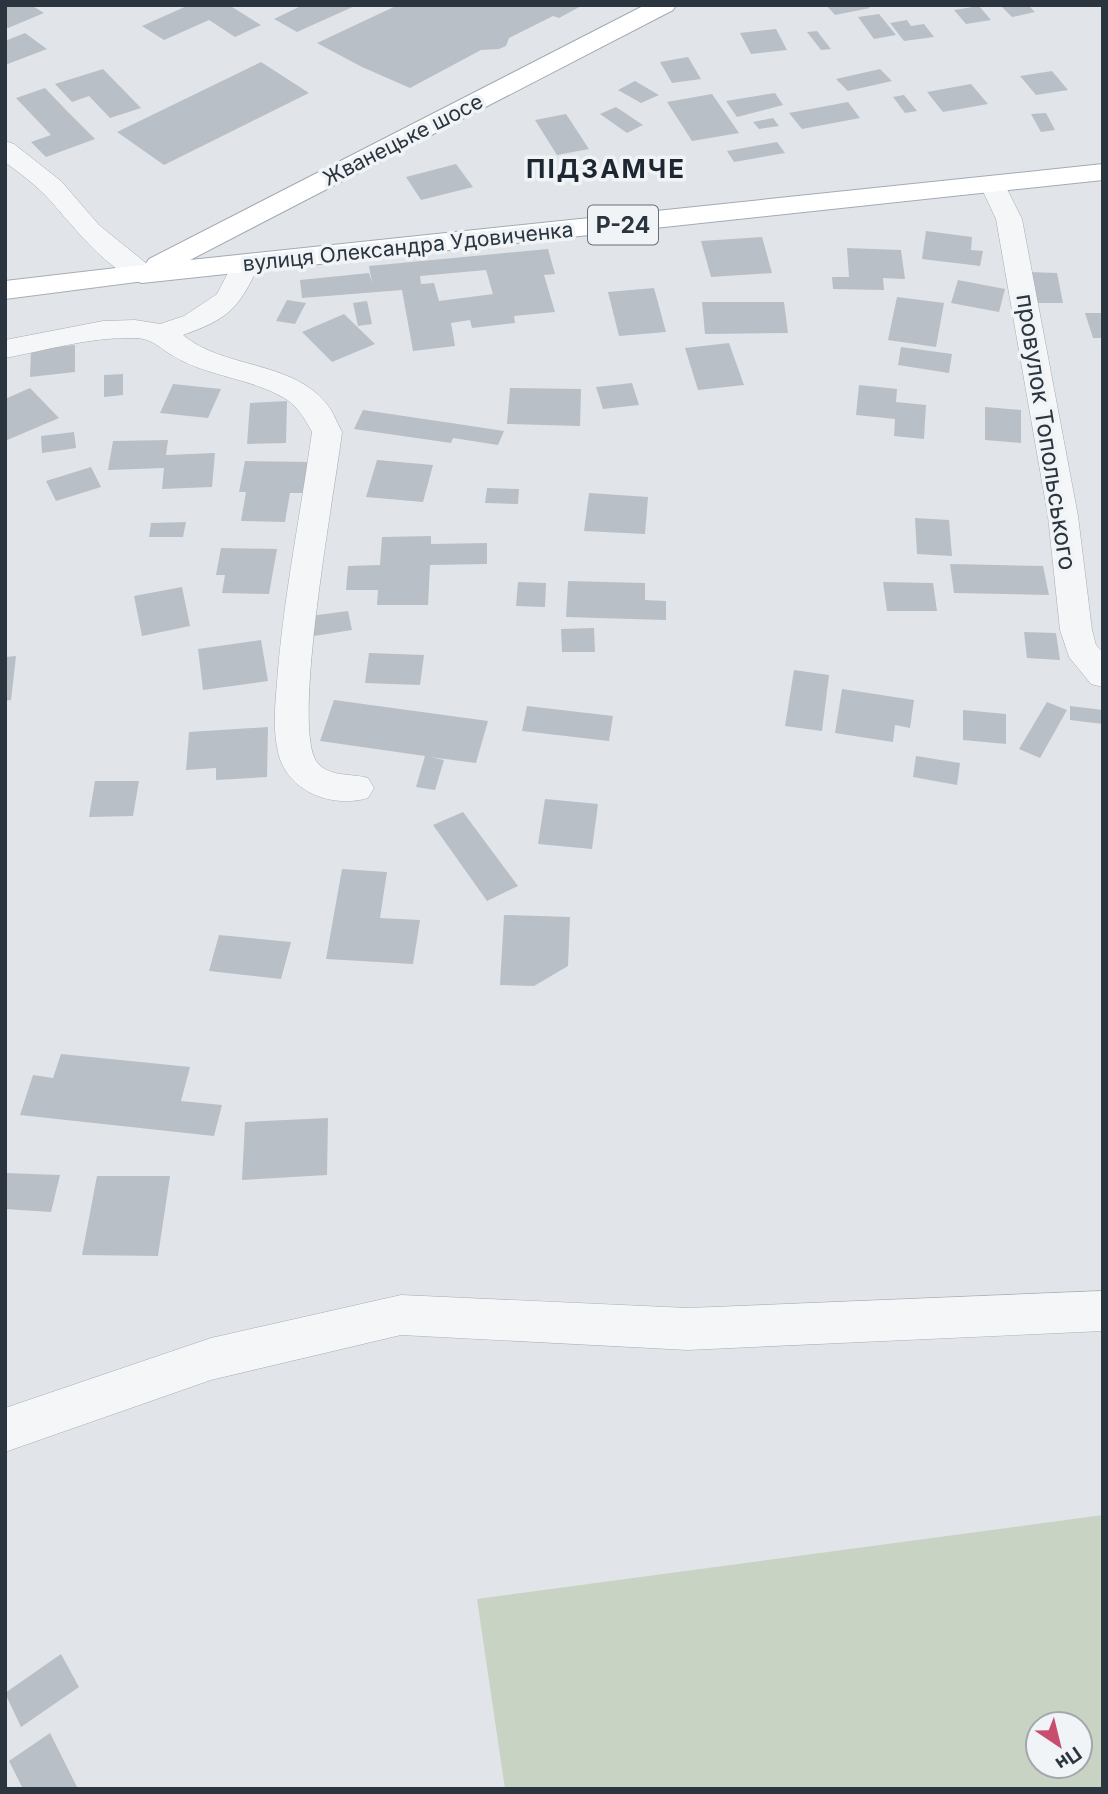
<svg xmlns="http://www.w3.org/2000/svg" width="1108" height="1794" viewBox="0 0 1108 1794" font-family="Inter,sans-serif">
<rect width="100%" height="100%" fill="#e1e5e9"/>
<path fill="#c9d3c3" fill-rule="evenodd" d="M 1103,1515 L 1103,1789 L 505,1789 L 477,1599 ZM 1038,1724 L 1080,1724 L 1080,1766 L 1038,1766 Z"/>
<path fill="#b9bfc6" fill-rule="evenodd" d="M 5,5 L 31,5 L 44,13 L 8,28 L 5,26 Z
M 189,5 L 229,5 L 261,25 L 235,37 L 209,20 L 164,40 L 142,26 Z
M 303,5 L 357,5 L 297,32 L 274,19 Z
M 398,5 L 583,5 L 559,18 L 553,16 L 509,38 L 506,46 L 499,49 L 481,50 L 410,88 L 362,67 L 317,43 Z
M 826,5 L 867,5 L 870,8 L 835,15 Z
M 1000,5 L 1028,5 L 1035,12 L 1012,17 Z
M 979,6 L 991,20 L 966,24 L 954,10 Z
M 879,14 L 896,35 L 874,39 L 858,17 Z
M 907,20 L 911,26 L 924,24 L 934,37 L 904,41 L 890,23 Z
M 776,29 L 787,50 L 751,54 L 740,33 Z
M 817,31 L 831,49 L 821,50 L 807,32 Z
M 25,33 L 47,49 L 5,65 L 5,41 Z
M 688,57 L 701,79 L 672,83 L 660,62 Z
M 261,62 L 309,93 L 164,165 L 117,132 Z
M 103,69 L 141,108 L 110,118 L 89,96 L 72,102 L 55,84 Z
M 880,69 L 892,81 L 848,91 L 836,79 Z
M 1052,71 L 1068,90 L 1036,95 L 1020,76 Z
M 635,81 L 659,95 L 641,103 L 618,90 Z
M 971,84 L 988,104 L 943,112 L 927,92 Z
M 45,88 L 68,112 L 95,139 L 46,157 L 31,142 L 51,135 L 16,98 Z
M 775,93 L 783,105 L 737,117 L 726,101 Z
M 712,94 L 739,133 L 692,141 L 667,102 Z
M 904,95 L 917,111 L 905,113 L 893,97 Z
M 848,102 L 860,118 L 802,129 L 789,113 Z
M 616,107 L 643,125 L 627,133 L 600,114 Z
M 1046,113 L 1055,130 L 1041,132 L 1031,114 Z
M 566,114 L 589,149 L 557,155 L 535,120 Z
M 773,118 L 779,126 L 759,129 L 753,122 Z
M 777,142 L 785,153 L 734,162 L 727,151 Z
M 456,164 L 473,187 L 421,200 L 406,177 Z
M 926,231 L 972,237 L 971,250 L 983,251 L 980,266 L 922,259 Z
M 762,237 L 772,273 L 711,277 L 701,241 Z
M 847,248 L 901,250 L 905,279 L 883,278 L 884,290 L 833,289 L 832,277 L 849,277 Z
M 548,249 L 555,274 L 544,275 L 555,312 L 514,316 L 515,323 L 472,328 L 470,320 L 451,323 L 455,346 L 413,351 L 402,290 L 302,298 L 300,280 L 369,273 L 372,283 L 369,266 ZM 486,270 L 493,294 L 439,301 L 434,283 L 421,284 L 420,276 Z
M 1028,272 L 1057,273 L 1063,303 L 1033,303 Z
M 958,280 L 1005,289 L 999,312 L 951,303 Z
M 654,288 L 666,332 L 619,336 L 608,292 Z
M 897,297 L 944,303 L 936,347 L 888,340 Z
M 287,300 L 306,303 L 295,324 L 276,321 Z
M 367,301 L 372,324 L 358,326 L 353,303 Z
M 702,302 L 784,302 L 788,333 L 705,334 Z
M 1085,313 L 1103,313 L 1103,338 L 1093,338 Z
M 344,314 L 375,344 L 332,362 L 302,332 Z
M 729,343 L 744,385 L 698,390 L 685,348 Z
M 75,345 L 75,372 L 30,377 L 31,349 Z
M 901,347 L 952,354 L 949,373 L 898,365 Z
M 123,374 L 123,395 L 104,397 L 104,375 Z
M 632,383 L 639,405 L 603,409 L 596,387 Z
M 173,384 L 221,389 L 208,418 L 160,413 Z
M 859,385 L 897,389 L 896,402 L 926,405 L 924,439 L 894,436 L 895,419 L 856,415 Z
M 30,388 L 59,418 L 5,441 L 5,399 Z
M 510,388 L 581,389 L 580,426 L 507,424 Z
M 287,401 L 286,443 L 247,444 L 250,403 Z
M 985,407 L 1021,410 L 1021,443 L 985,440 Z
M 363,410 L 458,424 L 504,431 L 498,445 L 453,438 L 451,443 L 354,429 Z
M 74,432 L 76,448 L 42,453 L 41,436 Z
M 168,440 L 166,455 L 215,453 L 212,487 L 162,489 L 164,468 L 108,470 L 113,441 Z
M 377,460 L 433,465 L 423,502 L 366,497 Z
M 245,461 L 312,462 L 307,493 L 290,493 L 285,522 L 241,521 L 246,492 L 239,492 Z
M 91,467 L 101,487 L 56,501 L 46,481 Z
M 487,488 L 519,489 L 518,504 L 485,503 Z
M 589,493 L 648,497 L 645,534 L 584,531 Z
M 915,518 L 949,520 L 952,556 L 917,554 Z
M 186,522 L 183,537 L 149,537 L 151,523 Z
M 431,536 L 431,544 L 487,543 L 487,564 L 430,565 L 428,605 L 377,605 L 378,590 L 346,590 L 348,566 L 380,565 L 382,537 Z
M 221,548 L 277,549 L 269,594 L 222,593 L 225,575 L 216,575 Z
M 950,564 L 1043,566 L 1049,595 L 954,593 Z
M 568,581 L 645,583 L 645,600 L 666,601 L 666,620 L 566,617 Z
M 518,582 L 546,583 L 545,607 L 516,606 Z
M 883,582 L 933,583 L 937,611 L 887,611 Z
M 182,587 L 190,626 L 142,636 L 134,596 Z
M 348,611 L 352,630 L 314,636 L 310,616 Z
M 594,628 L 595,652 L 562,652 L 561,629 Z
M 1024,632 L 1056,633 L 1060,660 L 1027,658 Z
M 261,640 L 268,681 L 203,690 L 198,649 Z
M 369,653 L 424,655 L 420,685 L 365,683 Z
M 16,656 L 11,700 L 5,701 L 5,657 Z
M 794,670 L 829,675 L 822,731 L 785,726 Z
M 842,689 L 914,700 L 910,728 L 895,725 L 893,742 L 835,733 Z
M 334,700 L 488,721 L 476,763 L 430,757 L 444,760 L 435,790 L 416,787 L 425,756 L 320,741 Z
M 1047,702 L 1067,710 L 1040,758 L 1019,749 Z
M 527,706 L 613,716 L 609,741 L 522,731 Z
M 1070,706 L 1103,710 L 1103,724 L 1070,720 Z
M 963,710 L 1006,714 L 1006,744 L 963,740 Z
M 268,727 L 267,777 L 216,780 L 216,768 L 186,770 L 189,732 Z
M 916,756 L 960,763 L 957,785 L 913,777 Z
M 95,781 L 139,781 L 133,816 L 89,817 Z
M 545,799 L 598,804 L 592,849 L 538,844 Z
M 463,812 L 518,886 L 487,901 L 433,825 Z
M 342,869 L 387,872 L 380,918 L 420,920 L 413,964 L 326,959 Z
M 504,915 L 570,917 L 568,966 L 534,986 L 500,985 Z
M 219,935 L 291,942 L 281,979 L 209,971 Z
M 61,1054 L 190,1067 L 181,1101 L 222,1105 L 214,1136 L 20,1115 L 33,1075 L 53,1078 Z
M 328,1118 L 327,1175 L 242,1180 L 245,1122 Z
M 5,1173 L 60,1175 L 51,1212 L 5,1209 Z
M 97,1176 L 170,1176 L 158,1256 L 82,1255 Z
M 61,1654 L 79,1687 L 21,1727 L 5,1693 Z
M 50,1733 L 78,1789 L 23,1789 L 9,1761 Z"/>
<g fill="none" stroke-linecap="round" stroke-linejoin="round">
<defs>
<path id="minor" d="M 5,141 L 14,144 L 61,181 L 99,225 L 152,268 L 156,274 L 152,280 C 117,288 66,216 44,194 C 32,182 18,172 5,162 Z
M 993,177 L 1002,179 L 1022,219 L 1078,516 L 1092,630 L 1096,645 L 1103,652 L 1103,687 L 1091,684 L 1069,657 L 1060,630 L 1048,516 L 996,219 L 980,185 L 984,179 Z
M 245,257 L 255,259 L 259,265 C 239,308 229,319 183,335 C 224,369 290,360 326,403 C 333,411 337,423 342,432 C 335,491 293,716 315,759 C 325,778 352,773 368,778 L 374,788 L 368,798 C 335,808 292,794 280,759 C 271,731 276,698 278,669 C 285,590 301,511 312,432 C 305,419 298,407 286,399 C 250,377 205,377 170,354 C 156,345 151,338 133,338 C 90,337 47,350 5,358 L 5,340 L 103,321 L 135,320 L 160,324 L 184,316 L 217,294 L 235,259 Z
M 1103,1291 L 1103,1331 L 688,1350 L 401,1335 L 211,1380 L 5,1452 L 5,1408 L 211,1338 L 401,1295 L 688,1308 Z"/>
<path id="secondary" d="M 142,265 L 152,268 L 156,274 L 152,280 L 5,299 L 5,281 Z"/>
<path id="primary" d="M 645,5 L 676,5 L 673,10 L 190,260 L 1103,164 L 1103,180 L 142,283 L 132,280 L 128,274 L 132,268 L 145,265 L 149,259 Z"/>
</defs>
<use href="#minor" stroke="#a7adb3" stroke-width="1"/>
<use href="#secondary" stroke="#a7adb3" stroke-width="2"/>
<use href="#primary" stroke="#a1abb4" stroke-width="2"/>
<use href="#minor" fill="#f4f6f8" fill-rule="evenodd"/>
<use href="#secondary" fill="#fff" fill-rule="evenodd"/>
<use href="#primary" fill="#fff" fill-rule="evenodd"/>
</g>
<g text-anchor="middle" stroke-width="7" stroke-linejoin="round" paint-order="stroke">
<g font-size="21" fill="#2b3540" stroke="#f1f4f7">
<text transform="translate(403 140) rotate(-27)" y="7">Жванецьке шосе</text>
<text transform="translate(408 247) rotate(-6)" y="7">вулиця Олександра Удовиченка</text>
</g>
<rect fill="#f1f4f7" stroke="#666e77" stroke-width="2" x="588" y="205.5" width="70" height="39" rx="5"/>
<g font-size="23" font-weight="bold" fill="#2b3540">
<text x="623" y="233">Р-24</text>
</g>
<g font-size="24" fill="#2b3540" stroke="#f1f4f7">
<text transform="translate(1046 432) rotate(81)" y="8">провулок Топольського</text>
</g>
<g font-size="26" font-weight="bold" letter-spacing="2" fill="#1d2631" stroke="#f1f4f7">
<text x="606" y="178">ПІДЗАМЧЕ</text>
</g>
</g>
<rect width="1108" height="1794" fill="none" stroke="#2b3540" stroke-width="14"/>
<g transform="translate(1059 1745) rotate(145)"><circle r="33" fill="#f1f4f7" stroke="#a2a8ae" stroke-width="2"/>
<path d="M0-5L12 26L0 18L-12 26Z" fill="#c74e6f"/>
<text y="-10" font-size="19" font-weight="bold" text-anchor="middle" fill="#2b3540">Пн</text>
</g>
</svg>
